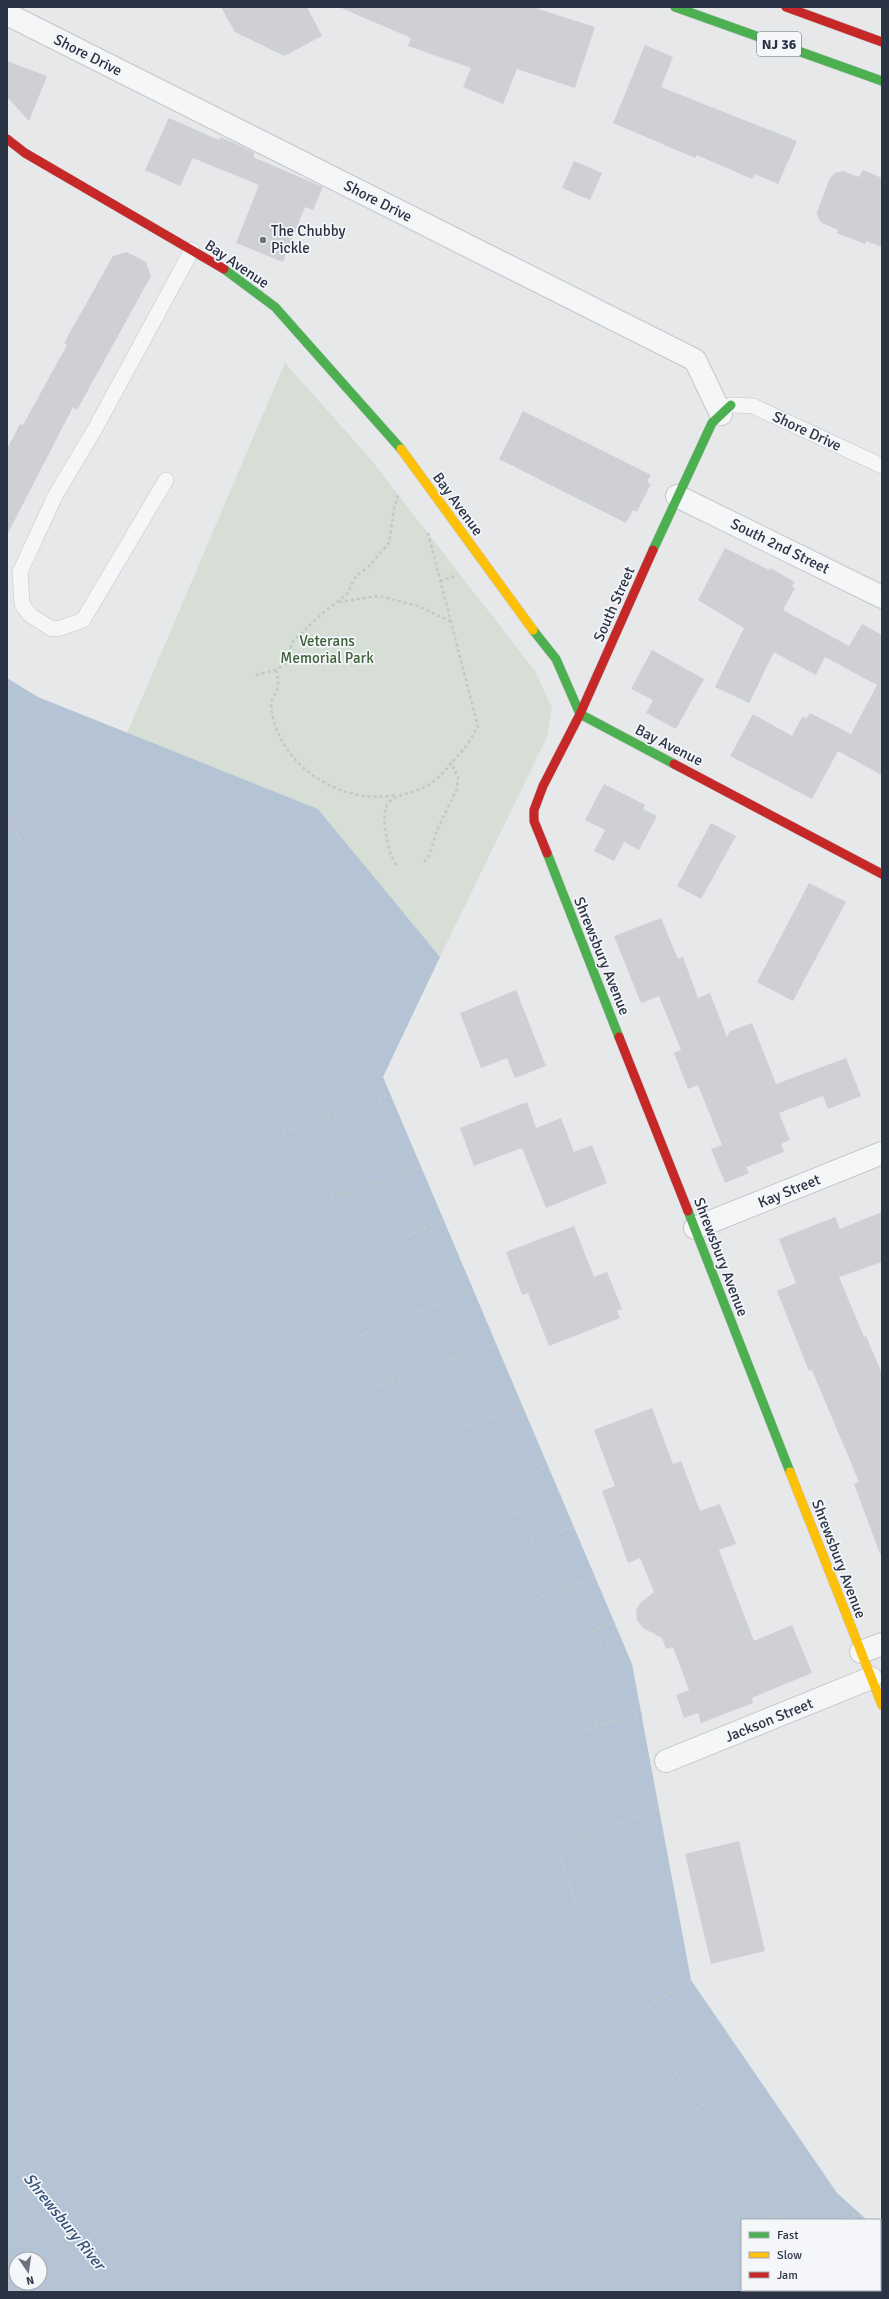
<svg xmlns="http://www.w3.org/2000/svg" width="889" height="2299" viewBox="0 0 889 2299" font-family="Signika,sans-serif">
<rect width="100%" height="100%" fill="#e6e8ea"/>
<path fill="#d6ded6" d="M 285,363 L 368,456 L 535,671 L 552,708 L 547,737 L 440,957 L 318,809 L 127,733 Z"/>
<path fill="#b4c4d5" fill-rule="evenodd" d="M 7,678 L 38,697 L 318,809 L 440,957 L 383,1077 L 632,1664 L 691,1980 L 837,2193 L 867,2220 L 742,2220 L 742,2290 L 880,2290 L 880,2232 L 882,2234 L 882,2292 L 7,2292 ZM 16,2259 L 40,2259 L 40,2283 L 16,2283 Z"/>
<path fill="#ced0d3" d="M 221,7 L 307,7 L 322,36 L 284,56 L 235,32 Z
M 339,7 L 532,7 L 595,27 L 575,88 L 517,69 L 503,104 L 463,87 L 471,68 L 408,46 L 411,38 Z
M 645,45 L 673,57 L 661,87 L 797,141 L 778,184 L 755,174 L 752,179 L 697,155 L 695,158 L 613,123 Z
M 7,61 L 47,76 L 29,121 L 7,97 Z
M 169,118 L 219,140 L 220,137 L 239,145 L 255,153 L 253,157 L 323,187 L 313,210 L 305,207 L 283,262 L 236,243 L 259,185 L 193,158 L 180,186 L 145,170 Z
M 574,161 L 602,173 L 590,200 L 562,188 Z
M 863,170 L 882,178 L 882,247 L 866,241 L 865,244 L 837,233 L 838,230 L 822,223 L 818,218 L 817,212 L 830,178 L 835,173 L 843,171 L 859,177 Z
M 127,252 L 146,262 L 151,276 L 77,410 L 73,407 L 7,535 L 7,449 L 20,424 L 23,425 L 67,345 L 64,343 L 113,256 Z
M 523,411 L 651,475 L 647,482 L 651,484 L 637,512 L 633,510 L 626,523 L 499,459 Z
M 725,548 L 769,570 L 770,568 L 795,582 L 792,586 L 795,588 L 783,610 L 849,646 L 862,624 L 882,635 L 882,775 L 838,751 L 812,799 L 730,756 L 753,714 L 792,736 L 802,717 L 807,718 L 810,713 L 851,734 L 877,685 L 825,657 L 816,675 L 774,652 L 749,703 L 715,687 L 744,628 L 698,600 Z
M 652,650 L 704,679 L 676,729 L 646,713 L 653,700 L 631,689 Z
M 604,784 L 645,805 L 643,809 L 657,816 L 639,850 L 624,842 L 614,861 L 594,851 L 605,830 L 585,820 Z
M 711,823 L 736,836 L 701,899 L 677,886 Z
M 809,883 L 846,902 L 793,1001 L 757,982 Z
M 661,918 L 678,959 L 683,957 L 698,998 L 710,993 L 727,1037 L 730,1031 L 752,1023 L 776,1084 L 846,1058 L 861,1096 L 828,1109 L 823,1096 L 779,1113 L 790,1140 L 781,1144 L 784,1152 L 746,1167 L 749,1173 L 725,1183 L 711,1149 L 722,1145 L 698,1085 L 688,1089 L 674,1053 L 681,1050 L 659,996 L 641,1003 L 614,936 Z
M 516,990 L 546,1066 L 515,1078 L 507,1058 L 481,1068 L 460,1013 Z
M 527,1102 L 536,1128 L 561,1118 L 574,1152 L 592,1145 L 607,1183 L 546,1208 L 522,1148 L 474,1166 L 460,1128 Z
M 882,1212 L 882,1262 L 839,1277 L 864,1337 L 866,1336 L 882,1374 L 882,1553 L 880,1554 L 854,1484 L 859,1482 L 812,1370 L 809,1371 L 777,1291 L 796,1283 L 779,1239 L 835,1217 L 840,1229 Z
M 574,1226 L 594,1277 L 607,1272 L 622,1309 L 617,1311 L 620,1318 L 549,1346 L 528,1293 L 522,1295 L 506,1252 Z
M 652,1408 L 673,1464 L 681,1461 L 700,1511 L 720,1504 L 736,1544 L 719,1550 L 754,1641 L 792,1625 L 812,1673 L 752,1698 L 753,1703 L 701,1723 L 698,1713 L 684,1718 L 676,1695 L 689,1690 L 673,1647 L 666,1649 L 662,1638 L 643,1628 L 637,1620 L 636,1610 L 640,1603 L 654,1592 L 640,1558 L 628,1563 L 602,1491 L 615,1486 L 594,1430 Z
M 739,1841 L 765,1951 L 711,1964 L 685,1854 Z"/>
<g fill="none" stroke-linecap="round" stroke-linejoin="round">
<defs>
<path id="lane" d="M 731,405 L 753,406 L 882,466
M 166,480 L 83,620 L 61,628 L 52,629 L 30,615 L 22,604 L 20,572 L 55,496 L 96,427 L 192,250"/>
<path id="street" d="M 7,14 L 695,360 L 721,414
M 677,496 L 882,597
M 695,1228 L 882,1153
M 861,1652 L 882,1644
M 666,1761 L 871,1678"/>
<path id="fast" d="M 675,7 L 882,81
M 224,269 L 275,307 L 401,449
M 653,550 L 712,423 L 731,405
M 533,630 L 556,659 L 580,714 L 674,764
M 547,853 L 619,1037
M 688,1211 L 790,1472"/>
<path id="slow" d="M 401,449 L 533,630
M 790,1472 L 882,1705"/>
<path id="jam" d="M 786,7 L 882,42
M 7,139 L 25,153 L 224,269
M 674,764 L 882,874
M 547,853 L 534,821 L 534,810 L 543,786 L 580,714 L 653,550
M 619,1037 L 688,1211"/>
</defs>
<use href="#lane" stroke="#c4c6c8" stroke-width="16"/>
<use href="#street" stroke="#c4c6c8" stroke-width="24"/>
<use href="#fast" stroke="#c4c6c8" stroke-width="10"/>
<use href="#slow" stroke="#c4c6c8" stroke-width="10"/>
<use href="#jam" stroke="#c4c6c8" stroke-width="10"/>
<path stroke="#c5c6ca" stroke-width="2.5" stroke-dasharray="3 3" stroke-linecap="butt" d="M 428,533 L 478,727 L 464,749 L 451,763
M 440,581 L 458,575
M 339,602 L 379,596 L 418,606 L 450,621
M 276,670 C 277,675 279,680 278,685 C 278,692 271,698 271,705 C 276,764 340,806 396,795
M 256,675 L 276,670 L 284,665 L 293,641 L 324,612 L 347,594 L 356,576 L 368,567 L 389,543 L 394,509 L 398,495
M 7,817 L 22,843
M 396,865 C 389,853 387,842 385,827 C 382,798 392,798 415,791 C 430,786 442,776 451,763 L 458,777 L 457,789 L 437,830 L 429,856 L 423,863
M 277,1135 L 390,1094
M 308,1206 L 421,1167
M 380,1248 L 443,1220
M 349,1340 L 473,1289
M 375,1387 L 496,1343
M 465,1426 L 523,1406
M 502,1485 L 548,1466
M 502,1518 L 561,1496
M 531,1542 L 574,1526
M 536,1599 L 596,1577
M 570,1640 L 615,1622
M 572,1658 L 621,1638
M 583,1730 L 642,1713
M 577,1905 L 556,1846 L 660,1809
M 610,1954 L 641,2010 L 691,1980
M 669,2062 L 731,2165
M 697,2109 L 754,2072
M 764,2200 L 778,2220
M 848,2220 L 858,2212
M 831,2290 L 831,2291"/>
<use href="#lane" stroke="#f5f6f7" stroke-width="15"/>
<use href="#street" stroke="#f5f6f7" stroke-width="22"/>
<use href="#fast" stroke="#4caf50" stroke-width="9"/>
<use href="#slow" stroke="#ffc107" stroke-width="9"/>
<use href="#jam" stroke="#c62828" stroke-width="9"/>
</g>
<circle fill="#6c737f" stroke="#f4f6f9" stroke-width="1.5" cx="263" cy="240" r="4"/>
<g text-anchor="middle" stroke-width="3.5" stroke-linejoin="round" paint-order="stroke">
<rect fill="#f4f6f9" stroke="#676e7b" stroke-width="1" x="757" y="32" width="44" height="24" rx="3"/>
<g font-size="14" font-weight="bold" fill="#2b3445">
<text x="779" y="49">NJ 36</text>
</g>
<g font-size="15" fill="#2b3445" stroke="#f4f6f9">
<text transform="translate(88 55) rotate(27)" y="5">Shore Drive</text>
<text transform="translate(378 201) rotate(27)" y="5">Shore Drive</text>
<text transform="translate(237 264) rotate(34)" y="5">Bay Avenue</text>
<text transform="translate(807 431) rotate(25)" y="5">Shore Drive</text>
<text transform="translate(458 504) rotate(54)" y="5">Bay Avenue</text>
<text transform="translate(780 546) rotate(26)" y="5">South 2nd Street</text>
<text transform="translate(614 604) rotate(-66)" y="5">South Street</text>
<text transform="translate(669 745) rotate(27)" y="5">Bay Avenue</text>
<text transform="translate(602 956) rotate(68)" y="5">Shrewsbury Avenue</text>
<text transform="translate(789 1191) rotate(-22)" y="5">Kay Street</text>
<text transform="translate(721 1257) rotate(69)" y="5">Shrewsbury Avenue</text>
<text transform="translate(839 1559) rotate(69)" y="5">Shrewsbury Avenue</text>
<text transform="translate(769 1720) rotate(-22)" y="5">Jackson Street</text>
</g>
<g font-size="15" fill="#2b3445" stroke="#f4f6f9" text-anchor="start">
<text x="271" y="236">The Chubby<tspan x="271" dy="17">Pickle</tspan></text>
</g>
<g font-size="15" fill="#3f6138" stroke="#f4f6f9">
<text x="327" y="646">Veterans<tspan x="327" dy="17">Memorial Park</tspan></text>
</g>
<g font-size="16" font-style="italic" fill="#34527a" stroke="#f4f6f9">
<text transform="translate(65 2221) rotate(51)" y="6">Shrewsbury River</text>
</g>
</g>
<rect width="889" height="2299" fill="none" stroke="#2b3445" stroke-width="16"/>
<rect x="741" y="2219" width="140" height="72" fill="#f4f6f9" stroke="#a4a8b1"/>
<rect x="749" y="2232" width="20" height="6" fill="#4caf50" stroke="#a4a8b1"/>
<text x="777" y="2239" font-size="12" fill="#2b3445">Fast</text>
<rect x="749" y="2252" width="20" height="6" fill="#ffc107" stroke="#a4a8b1"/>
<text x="777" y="2259" font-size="12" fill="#2b3445">Slow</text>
<rect x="749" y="2272" width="20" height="6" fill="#c62828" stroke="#a4a8b1"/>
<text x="777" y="2279" font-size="12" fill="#2b3445">Jam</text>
<g transform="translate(28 2271) rotate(167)"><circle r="19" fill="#f4f6f9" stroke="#a4a8b1"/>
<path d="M0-3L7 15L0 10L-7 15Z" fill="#6c737f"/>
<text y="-6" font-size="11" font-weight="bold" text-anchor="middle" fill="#2b3445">N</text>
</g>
</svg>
